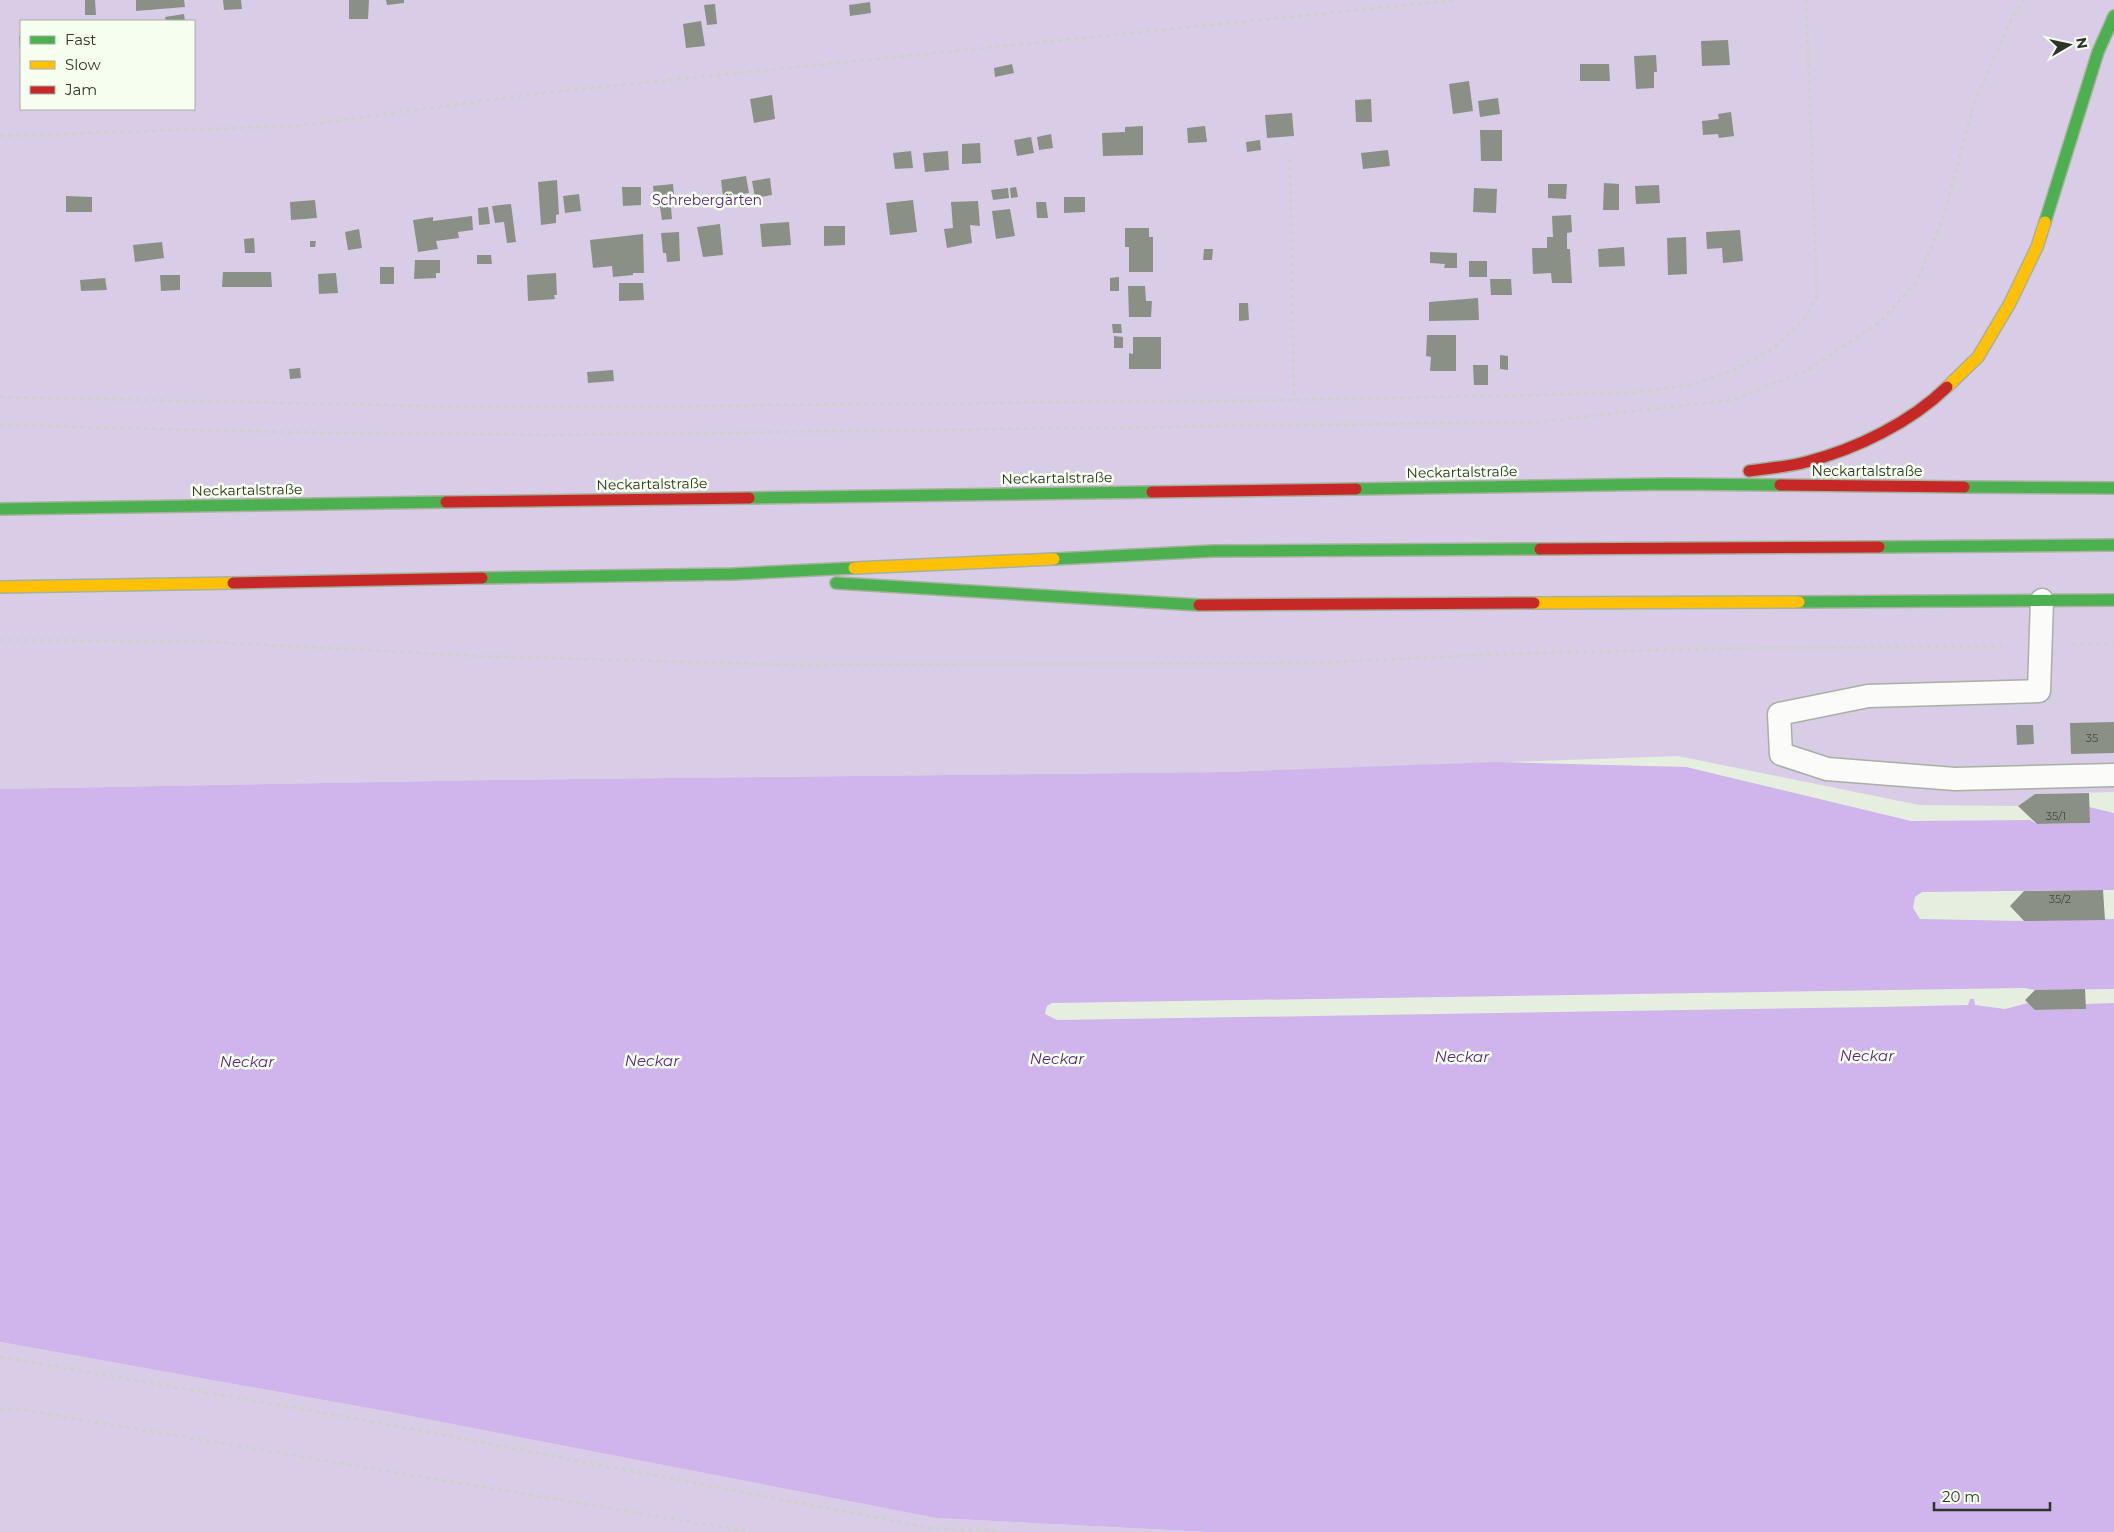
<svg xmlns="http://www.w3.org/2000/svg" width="2114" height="1532" viewBox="0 0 2114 1532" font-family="Montserrat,sans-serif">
<rect width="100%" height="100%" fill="#e6eee0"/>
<path fill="#d8cce7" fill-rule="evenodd" d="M 0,0 L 2114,0 L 2114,792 L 2035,794 L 2018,806 L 1919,805 L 1678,756 L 1226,772 L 492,780 L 0,789 ZM 21,21 L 194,21 L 194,109 L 21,109 Z
M 0,1342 L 390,1412 L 936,1518 L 1207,1532 L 0,1532 Z"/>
<path fill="#cfb5ec" d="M 1496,762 L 1686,767 L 1911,821 L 2030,820 L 2037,824 L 2090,823 L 2089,807 L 2114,813 L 2114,890 L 1922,892 L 1915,897 L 1913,908 L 1920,919 L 2024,921 L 2114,919 L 2114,989 L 2036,990 L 2024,988 L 1052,1003 L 1047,1006 L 1045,1014 L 1057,1020 L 1878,1007 L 1968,1005 L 1970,999 L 1974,999 L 1975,1005 L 2005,1009 L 2028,1003 L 2036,1010 L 2086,1009 L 2086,1004 L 2114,1003 L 2114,1532 L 1207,1532 L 936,1518 L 390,1412 L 0,1342 L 0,789 L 492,780 L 1226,772 Z"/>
<path fill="#8b9086" d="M 85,0 L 95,0 L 96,15 L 85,15 Z
M 136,0 L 184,0 L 185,7 L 136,11 Z
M 223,0 L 241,0 L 242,9 L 224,10 Z
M 349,0 L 369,0 L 368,19 L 349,19 Z
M 386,0 L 404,0 L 404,3 L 387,5 Z
M 870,2 L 871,13 L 850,16 L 849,5 Z
M 715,4 L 717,24 L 707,25 L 704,5 Z
M 184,14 L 185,21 L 166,21 L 165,17 Z
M 701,21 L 705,46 L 686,48 L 683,24 Z
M 19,36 L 21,36 L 21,51 L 20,51 Z
M 1728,40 L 1730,65 L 1702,66 L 1701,41 Z
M 1656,55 L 1657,72 L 1654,72 L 1654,88 L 1636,89 L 1634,56 Z
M 1012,64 L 1014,73 L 995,77 L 994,68 Z
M 1580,64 L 1609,64 L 1610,81 L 1580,81 Z
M 1469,81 L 1473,111 L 1453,114 L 1449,84 Z
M 772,95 L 775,119 L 754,123 L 750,99 Z
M 1498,98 L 1500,114 L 1480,117 L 1478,101 Z
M 1371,99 L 1372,122 L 1356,122 L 1355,100 Z
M 1731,112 L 1734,136 L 1719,138 L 1718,134 L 1703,135 L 1702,121 L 1719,119 L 1718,114 Z
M 1292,113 L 1294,136 L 1267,138 L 1265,115 Z
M 1143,126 L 1143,155 L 1103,156 L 1102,133 L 1125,132 L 1125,127 Z
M 1205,126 L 1207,142 L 1188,143 L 1187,128 Z
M 1480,130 L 1502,130 L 1502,161 L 1481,161 Z
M 1051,134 L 1053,148 L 1039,150 L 1037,137 Z
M 1031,137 L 1034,153 L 1017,156 L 1014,140 Z
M 1260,140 L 1261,150 L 1247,152 L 1246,142 Z
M 980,143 L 981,163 L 962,164 L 962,144 Z
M 1388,150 L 1390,166 L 1363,169 L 1361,153 Z
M 911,151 L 913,168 L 895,169 L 893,153 Z
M 948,151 L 949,170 L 925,172 L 923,153 Z
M 746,176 L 749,193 L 723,197 L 721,180 Z
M 770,178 L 772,195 L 755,198 L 752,181 Z
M 557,180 L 559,214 L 556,215 L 556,223 L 541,225 L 538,182 Z
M 1604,183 L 1619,184 L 1619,210 L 1603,210 Z
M 673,184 L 675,207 L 671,207 L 672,219 L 662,220 L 660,207 L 655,208 L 653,186 Z
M 1548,184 L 1567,184 L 1566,199 L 1548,198 Z
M 1659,185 L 1660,203 L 1636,204 L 1635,186 Z
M 622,187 L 641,187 L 641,205 L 623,206 Z
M 1016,187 L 1018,197 L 1011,198 L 1010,188 Z
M 1008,188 L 1009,198 L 993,200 L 991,190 Z
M 1474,188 L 1497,189 L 1496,213 L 1473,212 Z
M 579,194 L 581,211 L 565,213 L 563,196 Z
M 66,196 L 92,197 L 92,212 L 66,212 Z
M 1064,197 L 1085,197 L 1085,212 L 1064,213 Z
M 315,200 L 317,218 L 291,220 L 290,202 Z
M 913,200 L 917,232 L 890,235 L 886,203 Z
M 978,201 L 980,226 L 970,225 L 972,243 L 947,248 L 944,229 L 953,228 L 951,202 Z
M 1036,202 L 1046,202 L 1048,218 L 1037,218 Z
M 511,204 L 516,242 L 507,243 L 504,222 L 495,223 L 492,206 Z
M 488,207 L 490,224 L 479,225 L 478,208 Z
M 1010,209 L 1015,236 L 996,239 L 992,211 Z
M 1571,215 L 1572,232 L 1567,233 L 1567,249 L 1570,249 L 1572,283 L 1552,283 L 1551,273 L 1533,274 L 1532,248 L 1547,248 L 1547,237 L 1553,237 L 1552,216 Z
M 472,216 L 473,230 L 458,232 L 459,238 L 436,241 L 438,249 L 418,252 L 413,220 L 433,217 L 433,221 Z
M 789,222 L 791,245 L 762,247 L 760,224 Z
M 720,224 L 723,255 L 703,257 L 697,227 Z
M 824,226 L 845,226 L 845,245 L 824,246 Z
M 1125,228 L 1149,228 L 1149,237 L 1153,237 L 1153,272 L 1129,272 L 1129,247 L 1125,247 Z
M 359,229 L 362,248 L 348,250 L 345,232 Z
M 1740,230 L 1743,261 L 1723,263 L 1722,248 L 1707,249 L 1706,232 Z
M 679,232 L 680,261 L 667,262 L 666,253 L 663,253 L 661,233 Z
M 643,234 L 644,273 L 633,273 L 633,275 L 613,277 L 612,266 L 593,268 L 590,240 Z
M 1686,237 L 1687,274 L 1668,275 L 1667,238 Z
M 254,238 L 255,253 L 245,253 L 244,239 Z
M 310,241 L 316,241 L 315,247 L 310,247 Z
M 162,242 L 164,258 L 135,262 L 133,245 Z
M 1624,247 L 1625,266 L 1599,267 L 1598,249 Z
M 1204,249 L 1213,249 L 1212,260 L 1203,260 Z
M 1430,252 L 1457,253 L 1457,268 L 1444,268 L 1445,264 L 1430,263 Z
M 477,255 L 491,255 L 492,264 L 477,264 Z
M 415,260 L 440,260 L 440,273 L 436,273 L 436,278 L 414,279 Z
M 1469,261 L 1487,261 L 1487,277 L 1469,277 Z
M 380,267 L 394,267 L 394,284 L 380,284 Z
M 223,272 L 271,272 L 272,287 L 222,287 Z
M 336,273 L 338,293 L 319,294 L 318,274 Z
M 556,273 L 557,295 L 554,295 L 555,299 L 528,301 L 527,275 Z
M 160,275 L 180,275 L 180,290 L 161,291 Z
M 1119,277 L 1119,291 L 1110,291 L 1110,278 Z
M 105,278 L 107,290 L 81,291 L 80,280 Z
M 1490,279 L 1511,279 L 1512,295 L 1491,295 Z
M 619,283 L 643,283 L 644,300 L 619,301 Z
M 1128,286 L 1145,286 L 1146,301 L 1152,301 L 1151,317 L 1129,317 Z
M 1478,298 L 1479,320 L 1429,321 L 1429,302 Z
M 1239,303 L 1248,303 L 1249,320 L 1239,321 Z
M 1112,324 L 1121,324 L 1122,333 L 1113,333 Z
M 1427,335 L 1456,335 L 1456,371 L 1430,371 L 1431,357 L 1426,356 Z
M 1114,336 L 1123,337 L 1123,348 L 1114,348 Z
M 1133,337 L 1161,337 L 1161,369 L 1129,369 L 1129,353 L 1133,354 Z
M 1500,355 L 1508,356 L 1508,370 L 1500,369 Z
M 1473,365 L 1488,365 L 1488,385 L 1474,385 Z
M 300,368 L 301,378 L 290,379 L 289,369 Z
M 613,370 L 614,381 L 588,383 L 587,372 Z
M 2114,722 L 2114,753 L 2071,754 L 2070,723 Z
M 2016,725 L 2033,725 L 2034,744 L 2017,745 Z
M 2089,793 L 2090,823 L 2037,824 L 2018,806 L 2035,794 Z
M 2103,890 L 2105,920 L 2024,921 L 2010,906 L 2024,891 Z
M 2085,989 L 2086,1009 L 2035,1010 L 2025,1000 L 2035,990 Z"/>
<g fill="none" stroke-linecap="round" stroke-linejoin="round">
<defs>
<path id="lane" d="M 2042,600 L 2039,691 L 1868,696 L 1779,714 L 1781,754 L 1827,769 L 1955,779 L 2114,775"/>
<path id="fast" d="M 2045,222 L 2098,52 L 2114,16
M 1964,487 L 2114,488
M 1356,489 L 1668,484 L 1780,485
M 749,498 L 1152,492
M 0,509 L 446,502
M 1879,547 L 2114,545
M 1054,559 L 1213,551 L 1540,549
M 482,578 L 733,574 L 854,568
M 836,583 L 1199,605
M 1799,602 L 2114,600"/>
<path id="slow" d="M 1947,387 L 1978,357 L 2010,303 L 2037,247 L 2045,222
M 854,568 L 1054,559
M 0,587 L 233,583
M 1534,603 L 1799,602"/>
<path id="jam" d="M 1749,471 C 1768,468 1788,467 1806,462 C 1856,449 1910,423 1947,387
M 1780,485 L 1964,487
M 1152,492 L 1356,489
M 446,502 L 749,498
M 1540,549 L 1879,547
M 233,583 L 482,578
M 1199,605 L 1534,603"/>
</defs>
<use href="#lane" stroke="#a9afa4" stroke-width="25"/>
<use href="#fast" stroke="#a6b29b" stroke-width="14"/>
<use href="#slow" stroke="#a6b29b" stroke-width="14"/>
<use href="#jam" stroke="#a6b29b" stroke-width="14"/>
<path stroke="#cdd0cb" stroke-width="3" stroke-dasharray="4 4" stroke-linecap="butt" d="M 0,136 L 297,126 L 542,93 L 1456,0
M 1290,159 L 1294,400
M 0,397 L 433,406 L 681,406 L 1294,400 L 1627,393 L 1692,385 L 1736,369 L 1775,347 L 1804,319 L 1817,297 L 1806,0
M 0,425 L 278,432 L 553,435 L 1537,422 L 1732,400 L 1806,371 L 1880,322 L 1918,280 L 1944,215 L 1974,104 L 2012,18 L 2023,0
M 0,640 L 193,641 L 477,656 L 795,665 L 1310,663 L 1503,654 L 1756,648 L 2009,646
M 2072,645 L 2114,643
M 0,1357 L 348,1417 L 931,1528 L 1000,1532
M 0,1409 L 17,1409 L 751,1532"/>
<use href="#lane" stroke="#fbfcfa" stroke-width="22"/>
<use href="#fast" stroke="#4caf50" stroke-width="11"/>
<use href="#slow" stroke="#ffc107" stroke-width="11"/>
<use href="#jam" stroke="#c62828" stroke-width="11"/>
</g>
<g text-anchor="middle" stroke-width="5" stroke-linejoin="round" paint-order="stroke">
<g font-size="11" fill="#464b41">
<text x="2092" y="742">35</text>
<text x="2056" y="820">35/1</text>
<text x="2060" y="903">35/2</text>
</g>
<g font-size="14" fill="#582183" stroke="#f6ffef">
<text x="707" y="205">Schrebergärten</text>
</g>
<g font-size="14" fill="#2f342a" stroke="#f6ffef">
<text x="1867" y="476">Neckartalstraße</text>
<text transform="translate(1462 472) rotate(-1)" y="5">Neckartalstraße</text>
<text transform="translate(1057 478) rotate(-1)" y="5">Neckartalstraße</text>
<text transform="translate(652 484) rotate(-1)" y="5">Neckartalstraße</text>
<text transform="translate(247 490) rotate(-1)" y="5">Neckartalstraße</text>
</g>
<g font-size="15" font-style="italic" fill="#592385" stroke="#f6ffef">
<text x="1867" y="1061">Neckar</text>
<text x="1462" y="1062">Neckar</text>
<text x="1057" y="1064">Neckar</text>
<text x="652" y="1066">Neckar</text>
<text x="247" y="1067">Neckar</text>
</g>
</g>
<rect x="20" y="20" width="175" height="90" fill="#f6ffef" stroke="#a6aea0"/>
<rect x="30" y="36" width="25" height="8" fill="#4caf50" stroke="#a6aea0"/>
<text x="65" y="45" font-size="15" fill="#2f342a">Fast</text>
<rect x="30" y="61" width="25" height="8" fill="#ffc107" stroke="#a6aea0"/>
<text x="65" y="70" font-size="15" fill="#2f342a">Slow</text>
<rect x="30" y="86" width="25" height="8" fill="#c62828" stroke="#a6aea0"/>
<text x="65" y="95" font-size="15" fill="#2f342a">Jam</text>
<g transform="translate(2069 45) rotate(81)" stroke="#f6ffef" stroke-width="4" paint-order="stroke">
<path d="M0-4L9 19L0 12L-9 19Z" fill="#2f342a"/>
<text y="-8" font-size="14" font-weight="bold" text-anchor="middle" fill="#2f342a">N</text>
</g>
<path d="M1934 1502v8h116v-8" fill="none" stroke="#2f342a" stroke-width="2.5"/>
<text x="1942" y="1502" font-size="15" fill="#2f342a" stroke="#f6ffef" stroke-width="4" paint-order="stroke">20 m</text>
</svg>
